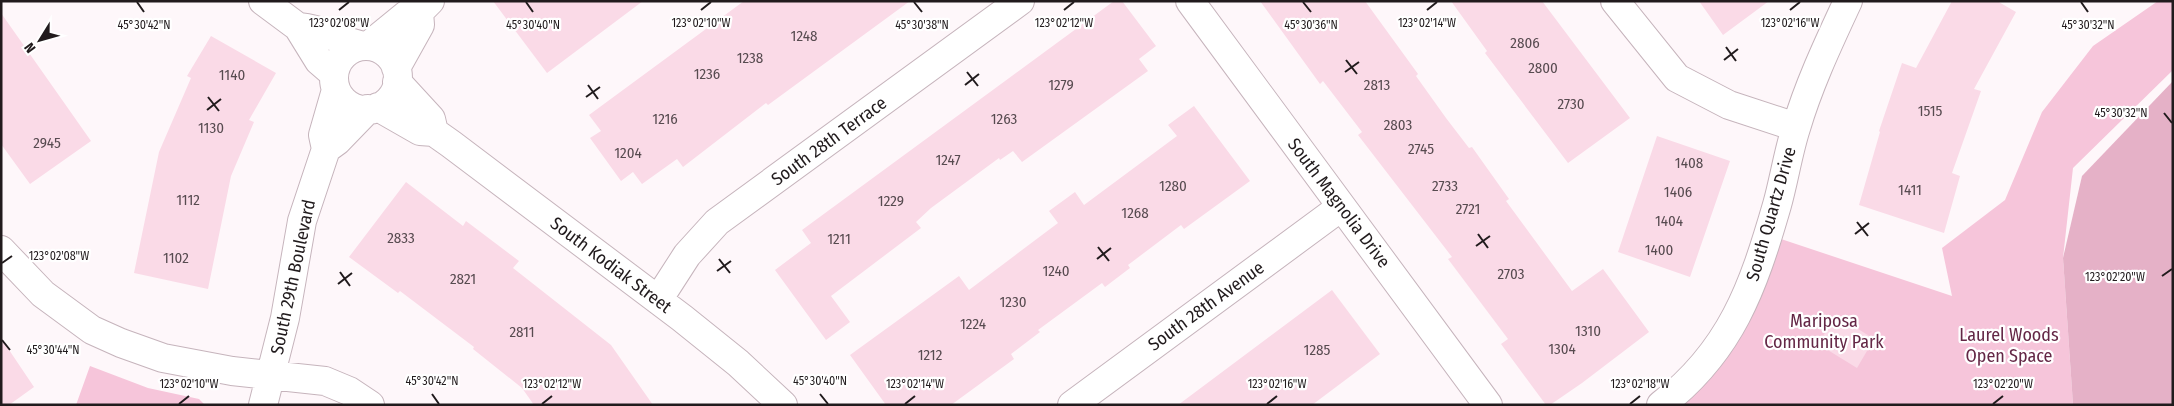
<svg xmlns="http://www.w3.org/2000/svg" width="2174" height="406" viewBox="0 0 2174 406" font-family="'Fira Sans Condensed',sans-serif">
<rect width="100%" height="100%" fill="#fef7fa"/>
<path fill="#f6c5da" d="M 2158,1 L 2173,1 L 2173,70 L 2073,168 L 2063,258 L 2073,405 L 1683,405 L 1708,378 L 1761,293 L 1781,239 L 1952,296 L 1942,248 L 2005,200 L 2042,112 L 2093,46 Z
M 90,366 L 148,388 L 199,399 L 205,405 L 76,405 Z"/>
<path fill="#e5b1c7" d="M 2173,81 L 2173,405 L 2073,405 L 2063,258 L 2082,176 Z"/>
<path fill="#fadae7" d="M 493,1 L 643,1 L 547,73 Z
M 744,1 L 910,1 L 768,105 L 766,103 L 683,167 L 677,159 L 642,184 L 633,172 L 621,181 L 590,138 L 601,131 L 589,115 Z
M 1114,1 L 1122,1 L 1156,46 L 1139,59 L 1148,71 L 1022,162 L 1013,151 L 1000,160 L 999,158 L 931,208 L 916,222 L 921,228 L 831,296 L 850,322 L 826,340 L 775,270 L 811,243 L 802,230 Z
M 1260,1 L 1365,1 L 1418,74 L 1416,76 L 1446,118 L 1469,148 L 1472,147 L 1509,199 L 1506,201 L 1572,291 L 1603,269 L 1649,332 L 1582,383 L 1550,405 L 1546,405 L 1501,344 L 1508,339 L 1448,259 L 1452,257 L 1358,135 L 1362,132 L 1323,81 L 1320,84 Z
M 1451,1 L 1542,1 L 1630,118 L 1568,163 L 1485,53 L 1487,51 Z
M 1699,1 L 1769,1 L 1723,35 Z
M 1952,1 L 1997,1 L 2016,12 L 1974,89 L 1981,91 L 1952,173 L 1960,176 L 1944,233 L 1859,205 L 1880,132 L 1879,131 L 1902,63 L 1916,68 Z
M 1,13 L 91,141 L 30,184 L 1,144 Z
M 211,36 L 276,73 L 249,120 L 254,122 L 231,176 L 208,289 L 134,273 L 159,152 L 191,78 L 187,76 Z
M 1194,106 L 1250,181 L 1184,229 L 1181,225 L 1128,265 L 1130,268 L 1105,287 L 1102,283 L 1038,330 L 1040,332 L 1011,354 L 1014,359 L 951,405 L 886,405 L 850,355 L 959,276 L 969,290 L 1058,223 L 1049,211 L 1075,192 L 1084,205 L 1177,136 L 1168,125 Z
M 1657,136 L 1730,161 L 1690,277 L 1618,252 Z
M 406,182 L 463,226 L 466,221 L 519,261 L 513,268 L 611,345 L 653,405 L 534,405 L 522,388 L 473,349 L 474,347 L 400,291 L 398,293 L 349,257 Z
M 1332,290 L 1380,354 L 1312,405 L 1178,405 Z
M 1836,315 L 1874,339 L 1857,368 L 1818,344 Z
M 1,338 L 34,387 L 9,405 L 1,405 Z"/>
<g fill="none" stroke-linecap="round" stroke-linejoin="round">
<defs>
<path id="street" d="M 263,1 L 298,27 L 319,61 L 334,74
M 1190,1 L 1488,405
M 1615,1 L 1677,78 L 1729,105 L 1796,127
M 298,27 C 321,28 341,42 364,46
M 368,46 L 406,15 L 419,12 L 430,1
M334 78a32 32 0 1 1 64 0a32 32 0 1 1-64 0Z
M 396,68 L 420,25 L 419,12
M 397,82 L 431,119 L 434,132
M 378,107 L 420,131 L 434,132 L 451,144 L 682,318 L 738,363 L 783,405
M 326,149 L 337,141 L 368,109
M 1,250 L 43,294 L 92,330 L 121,343 L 163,358 L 232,371 L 325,381 L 349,391 L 370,405
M 658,300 L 687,255 L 717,222 L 1020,1
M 263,405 L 285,318 L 302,221 L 326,149 L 323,135 L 336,90
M 1072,405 L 1341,207
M 1661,405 C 1731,351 1753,288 1777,205 C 1784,180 1788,153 1796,128 C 1809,84 1829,42 1848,1"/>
</defs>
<use href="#street" stroke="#c6b4bc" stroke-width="30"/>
<use href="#street" stroke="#fff" stroke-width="28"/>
</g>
<path fill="none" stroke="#211b1d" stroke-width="2" d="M 137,2 L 144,12M 526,2 L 533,12M 914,2 L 922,12M 1303,2 L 1311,12M 2081,2 L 2088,12M 339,10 L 349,2M 701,10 L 711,2M 1064,10 L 1074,2M 1427,10 L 1437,2M 1790,10 L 1800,2M 1726,47 L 1736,61M 1346,60 L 1357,74M 1724,60 L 1738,49M 967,72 L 978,86M 1345,72 L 1359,62M 588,85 L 598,99M 965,85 L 979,74M 208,97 L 219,111M 586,97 L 600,87M 207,110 L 221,99M 2164,113 L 2172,123M 1857,222 L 1868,236M 1478,234 L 1488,248M 1855,234 L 1869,223M 1476,246 L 1490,236M 1098,247 L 1109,261M 719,259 L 730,273M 1097,259 L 1111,248M 2,263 L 12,256M 717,271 L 731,261M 340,272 L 350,286M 2162,276 L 2172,269M 338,284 L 352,273M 2,340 L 10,350M 432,394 L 439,404M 820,394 L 828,404M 179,404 L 189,396M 542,404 L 552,396M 905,404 L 915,396M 1267,404 L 1277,396M 1630,404 L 1640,396M 1993,404 L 2003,396"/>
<g text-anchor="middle" stroke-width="4.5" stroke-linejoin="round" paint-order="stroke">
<g font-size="15" fill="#574b50">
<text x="804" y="41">1248</text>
<text x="1525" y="48">2806</text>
<text x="750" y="63">1238</text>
<text x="1543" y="73">2800</text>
<text x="707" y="79">1236</text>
<text x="232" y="80">1140</text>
<text x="1061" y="90">1279</text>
<text x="1377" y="90">2813</text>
<text x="1571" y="109">2730</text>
<text x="1930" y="116">1515</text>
<text x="665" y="124">1216</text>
<text x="1004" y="124">1263</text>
<text x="1398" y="130">2803</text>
<text x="211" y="133">1130</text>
<text x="47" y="148">2945</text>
<text x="1421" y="154">2745</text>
<text x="628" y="158">1204</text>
<text x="948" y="165">1247</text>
<text x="1689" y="168">1408</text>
<text x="1173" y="191">1280</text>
<text x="1445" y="191">2733</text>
<text x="1910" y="195">1411</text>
<text x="1678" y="197">1406</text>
<text x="188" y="205">1112</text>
<text x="891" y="206">1229</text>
<text x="1468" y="214">2721</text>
<text x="1135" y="218">1268</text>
<text x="1669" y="226">1404</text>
<text x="401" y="243">2833</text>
<text x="839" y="244">1211</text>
<text x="1659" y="255">1400</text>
<text x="176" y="263">1102</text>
<text x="1056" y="276">1240</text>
<text x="1511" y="279">2703</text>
<text x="463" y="284">2821</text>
<text x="1013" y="307">1230</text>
<text x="973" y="329">1224</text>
<text x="1588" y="336">1310</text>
<text x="522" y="337">2811</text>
<text x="1562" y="354">1304</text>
<text x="1317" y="355">1285</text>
<text x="930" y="360">1212</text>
</g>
<g font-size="18" fill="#211b1d" stroke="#fff">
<text transform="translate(829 141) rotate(-36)" y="6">South 28th Terrace</text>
<text transform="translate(1339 203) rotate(53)" y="6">South Magnolia Drive</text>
<text transform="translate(1771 214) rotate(-74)" y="6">South Quartz Drive</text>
<text transform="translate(611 265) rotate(37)" y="6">South Kodiak Street</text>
<text transform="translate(293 277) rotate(-78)" y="6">South 29th Boulevard</text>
<text transform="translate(1206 306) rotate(-36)" y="6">South 28th Avenue</text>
</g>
<g font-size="18" fill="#642746" stroke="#fff">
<text x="1824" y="327">Mariposa<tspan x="1824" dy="21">Community Park</tspan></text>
<text x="2009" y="341">Laurel Woods<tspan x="2009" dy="21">Open Space</tspan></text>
</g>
</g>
<g font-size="12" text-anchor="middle" fill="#211b1d" stroke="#fff" stroke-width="4.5" stroke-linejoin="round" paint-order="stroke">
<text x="1790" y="27">123°02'16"W</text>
<text x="339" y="27">123°02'08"W</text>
<text x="701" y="27">123°02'10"W</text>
<text x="1064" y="27">123°02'12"W</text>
<text x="1427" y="27">123°02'14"W</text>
<text x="144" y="29">45°30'42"N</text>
<text x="533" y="29">45°30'40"N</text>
<text x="922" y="29">45°30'38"N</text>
<text x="1311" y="29">45°30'36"N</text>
<text x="2088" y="29">45°30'32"N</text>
<text x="2121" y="117">45°30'32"N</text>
<text x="59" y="260">123°02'08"W</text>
<text x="2115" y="281">123°02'20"W</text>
<text x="53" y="354">45°30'44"N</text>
<text x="432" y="385">45°30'42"N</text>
<text x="820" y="385">45°30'40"N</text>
<text x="189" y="388">123°02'10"W</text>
<text x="552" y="388">123°02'12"W</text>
<text x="915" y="388">123°02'14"W</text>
<text x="1277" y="388">123°02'16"W</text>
<text x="1640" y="388">123°02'18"W</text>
<text x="2003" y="388">123°02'20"W</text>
</g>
<rect width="2174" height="406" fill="none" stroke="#211b1d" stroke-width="5"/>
<g transform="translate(40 40) rotate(233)" stroke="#ffffff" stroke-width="4" paint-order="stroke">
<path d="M0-4L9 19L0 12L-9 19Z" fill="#211b1d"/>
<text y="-8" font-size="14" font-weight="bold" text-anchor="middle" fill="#211b1d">N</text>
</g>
</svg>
